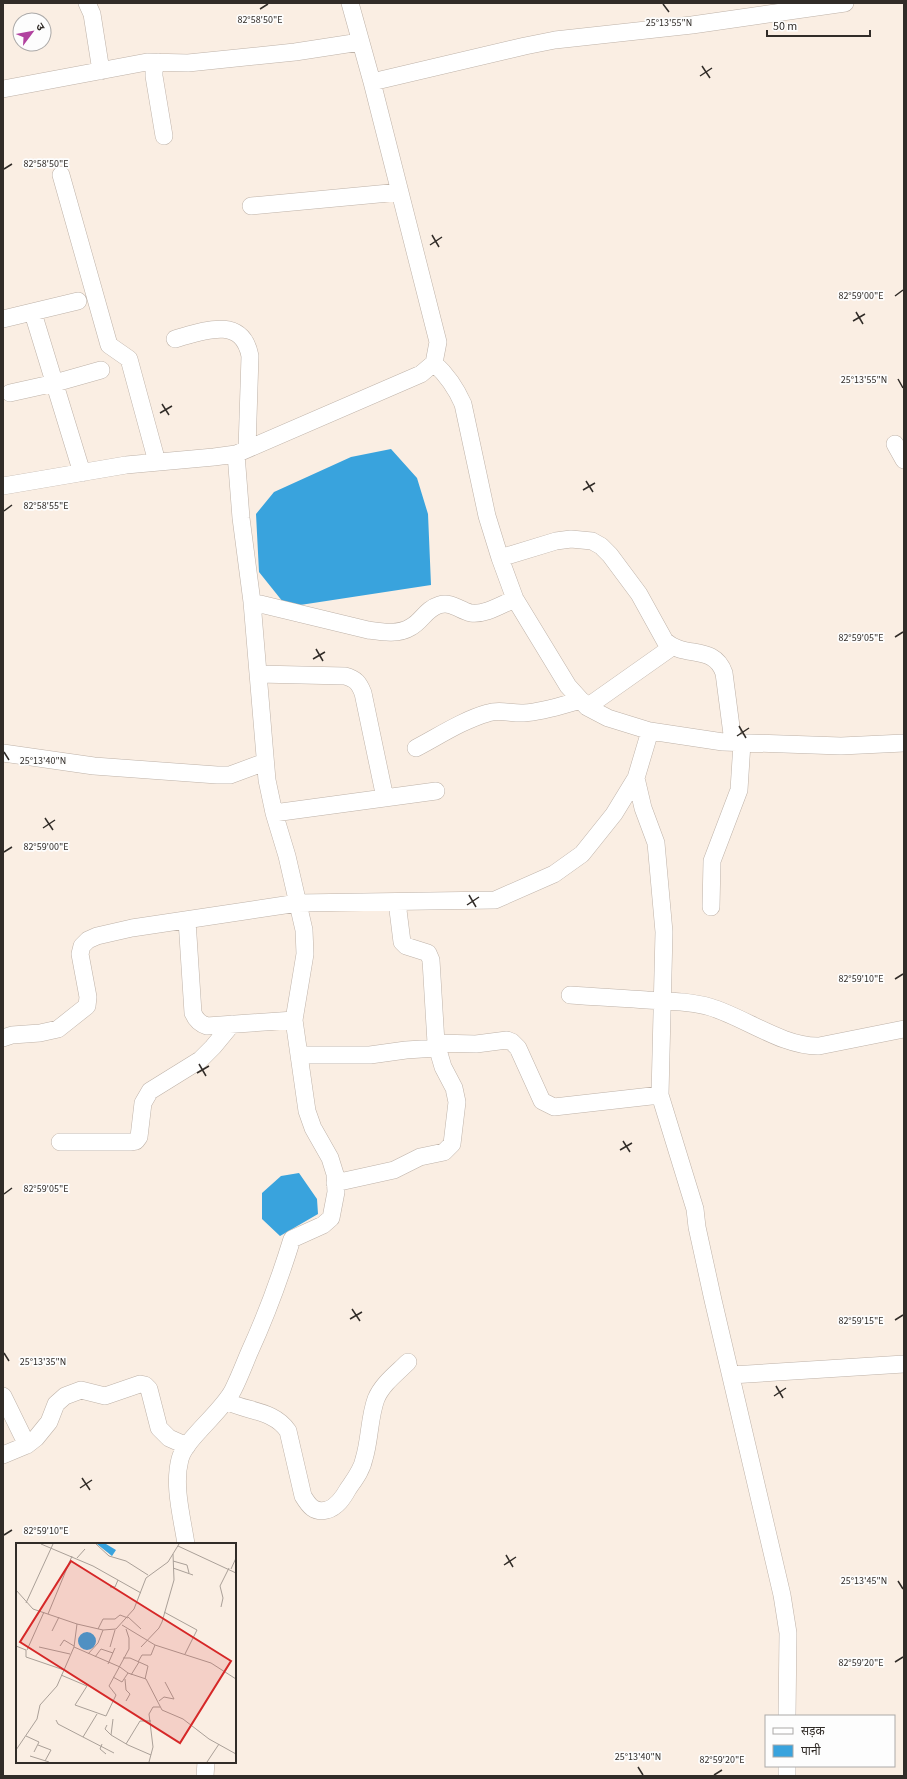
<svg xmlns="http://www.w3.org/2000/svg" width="907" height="1779" viewBox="0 0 907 1779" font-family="'Source Sans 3','Noto Sans Devanagari',sans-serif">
<rect width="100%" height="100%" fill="#faeee3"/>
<path fill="#39a3dd" d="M 391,449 L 417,478 L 428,514 L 431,585 L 287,607 L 259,572 L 256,514 L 274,492 L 351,457 Z
M 299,1173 L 317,1199 L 318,1214 L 280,1236 L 262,1219 L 262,1193 L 281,1176 Z"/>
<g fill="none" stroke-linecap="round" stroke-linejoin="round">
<defs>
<path id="minor" d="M 87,3 L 92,14 L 101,71
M 158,62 L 154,70 L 154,76 L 164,136
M 372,82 L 525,46 L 555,40 L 692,25 L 845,3
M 3,89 L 147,62 L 188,63 L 295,52 L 360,42
M 61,175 L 109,345 L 129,359 L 157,462
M 251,206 L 400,192
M 33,313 L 82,473
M 3,319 L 78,301
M 175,339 C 203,331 242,315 250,356 L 247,449
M 434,363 C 447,375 456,388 463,404 L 487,516 L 500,558 L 515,599 L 568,686 L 587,707 L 608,718 L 650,731 L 723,742 L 841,746 L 904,743
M 10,393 L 55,383 L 101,370
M 895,444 L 904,460
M 3,486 L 126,465 L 214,457 L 236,454 L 421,374 L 434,363 L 438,342 L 372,82 L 350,3
M 500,558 L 556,541 L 571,539 L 592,541 L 601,546 L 610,555 L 639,594 L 665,641 C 685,659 714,644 724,673 L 733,742
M 252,602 L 368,630 C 382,632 398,635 411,627 C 422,621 426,609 439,605 C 452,601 460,611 471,613 C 486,615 502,604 515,599
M 258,674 L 345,676 C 356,679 359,683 363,693 L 385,798
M 587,707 L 672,647
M 650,731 L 636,778 L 643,808 L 656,843 L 664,932 L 660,1095 L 695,1209 L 697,1227 L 713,1300 L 782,1595 L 788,1633 L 787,1716
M 416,748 C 439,736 463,720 488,713 C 500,709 512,714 524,713 C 543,712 563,705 581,700
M 3,753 L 94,766 L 217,775 L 230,775 L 265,762
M 274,813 L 436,791
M 711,907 L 712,861 L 739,790 L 742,743
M 187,920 L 193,1013 C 196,1020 200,1024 207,1026 L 294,1020
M 570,995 C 596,997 621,998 647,1000 C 667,1001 690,1001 710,1007 C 744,1017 783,1047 819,1046 L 904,1029
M 3,1038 L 12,1035 L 40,1033 L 58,1029 L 87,1006 L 88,997 L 80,954 L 82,946 L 88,940 L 97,936 L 132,928 L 298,903 L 495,900 L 554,874 L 582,854 L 614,814 L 636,778
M 436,1043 L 476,1044 L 507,1040 L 512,1042 L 518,1048 L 542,1101 L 554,1107 L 660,1095
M 299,1055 L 370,1055 L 406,1050 L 437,1048
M 60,1142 L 130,1142 L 136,1141 L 139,1137 L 143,1103 L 150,1091 L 200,1060 L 213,1047 L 232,1024
M 335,1183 L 394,1170 L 420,1157 L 444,1152 L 452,1144 L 457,1102 L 454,1088 L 443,1067 L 436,1043 L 431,960 L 428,953 L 406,946 L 402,942 L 397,902
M 731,1375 L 904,1364
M 3,1396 L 27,1445
M 226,1401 C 248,1412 274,1410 288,1431 L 303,1496 C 309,1506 314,1513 327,1510 C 337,1507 343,1498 348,1489 C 354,1480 362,1470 364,1459 C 370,1440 369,1418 376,1399 C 382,1384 397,1373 408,1362
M 3,1455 L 27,1445 L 36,1438 L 49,1422 L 56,1404 L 65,1396 L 81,1390 L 105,1396 L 140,1384 L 145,1385 L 149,1389 L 159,1428 L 169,1438 L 187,1446
M 186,1544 C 182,1517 173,1486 180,1459 C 185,1439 222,1412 233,1390 C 239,1378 244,1365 249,1353 C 266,1316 280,1278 292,1239 L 323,1225 L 331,1218 L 336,1192 L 335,1174 L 330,1158 L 313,1128 L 307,1111 L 294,1020 L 305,954 L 304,930 L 287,856 L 274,813 L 267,780 L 252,602 L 241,518 L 236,454
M 205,1776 L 206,1762
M 787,1776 L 787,1766"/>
</defs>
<use href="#minor" stroke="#beb2a8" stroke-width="18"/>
<use href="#minor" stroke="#fff" stroke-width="17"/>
</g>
<path fill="none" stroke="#312c28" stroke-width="1.5" d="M 663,4 L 669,12M 260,9 L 268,4M 702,66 L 710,78M 700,76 L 712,68M 4,169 L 12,164M 432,235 L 439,247M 430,245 L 442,237M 895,296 L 903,290M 856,312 L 863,324M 853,321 L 865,314M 898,379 L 903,388M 162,404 L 169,415M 160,413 L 172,406M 586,481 L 593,492M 583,490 L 595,483M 4,511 L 12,505M 895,637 L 903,632M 316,649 L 323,661M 313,659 L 325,652M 739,726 L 746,738M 737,736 L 749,728M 4,752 L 9,760M 45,818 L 53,830M 43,828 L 55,820M 4,852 L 12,847M 469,895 L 476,907M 467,905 L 479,897M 895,979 L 903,974M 199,1064 L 206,1076M 197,1073 L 209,1066M 623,1141 L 630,1152M 620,1150 L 632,1143M 4,1194 L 12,1188M 352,1309 L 360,1321M 350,1319 L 362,1312M 895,1320 L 903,1315M 4,1353 L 9,1361M 776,1386 L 783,1398M 774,1396 L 786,1388M 82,1478 L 90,1490M 80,1488 L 92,1480M 4,1535 L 12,1530M 506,1555 L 513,1567M 504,1565 L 516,1557M 898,1581 L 903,1589M 895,1662 L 903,1657M 638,1767 L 643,1775M 714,1775 L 722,1770"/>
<g transform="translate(16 1543)">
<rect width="220" height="220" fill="#faeee3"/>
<path d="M 81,1 L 90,1 L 100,7 L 96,13 ZM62 98a9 9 0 1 1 18 0a9 9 0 1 1-18 0Z" fill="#39a3dd"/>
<path fill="none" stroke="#aaa098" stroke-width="1" d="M 25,1 L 77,23 L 125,50M 80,1 L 93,13 L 110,18 L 132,32M 162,3 L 220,30M 61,15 L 69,6M 157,18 L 171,22 L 173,30M 157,25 L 177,32M 215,26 L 220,15M 94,44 L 99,44 L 102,37M 0,47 L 17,66 L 61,81 L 87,87 L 100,86 L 118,66 L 130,35 L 152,19 L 163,1M 10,60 L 37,1M 205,64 L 207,55 L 204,43 L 213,25M 148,69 L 181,87 L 169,111M 32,71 L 56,13M 112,74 L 125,86M 106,82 L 139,102 L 195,120 L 220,136M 82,86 L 87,76 L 99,76 L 104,72 L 112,75M 36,88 L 43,74M 0,103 L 10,107 L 10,114 L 48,127M 44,103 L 48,97 L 58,103M 23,104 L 54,111M 58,104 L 104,124 L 112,130 L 130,136 L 146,167 L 167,176 L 193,196 L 220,211M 94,104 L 99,87M 125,104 L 143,85 L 146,79 L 158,37 L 157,11M 11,107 L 28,69M 72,111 L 82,100 L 87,87M 79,114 L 85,106 L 97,110M 107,115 L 114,115 L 132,123 L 129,136M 122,119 L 126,112 L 135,112 L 139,102M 92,121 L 99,105M 45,132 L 71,143 L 59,162 L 90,173 L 100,152 L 93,143 L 113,106 L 113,95 L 110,86M 115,132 L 123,119M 97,134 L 106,139 L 112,130M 109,136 L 110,147 L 114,151 L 110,158M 143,158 L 148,154 L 158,156 L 149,139M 97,176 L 95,192 L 112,202 L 135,212M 40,177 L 42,181 L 67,194 L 81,171M 91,182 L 89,186 L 95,192M 10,193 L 23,199 L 18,209M 67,194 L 98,210M 86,201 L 84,206 L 90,211M 110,201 L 124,178 L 135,178M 22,202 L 35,207 L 29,218M 0,207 L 21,176 L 24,162 L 41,143 L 58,104 L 61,81M 14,213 L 33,219M 133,219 L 137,204 L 133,171 L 137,164 L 144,164M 191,219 L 203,201"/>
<path fill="#d62828" fill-opacity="0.15" stroke="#d62828" stroke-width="2" d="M 55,18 L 215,118 L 164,200 L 4,99 Z"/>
<rect width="220" height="220" fill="none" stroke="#312c28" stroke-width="2"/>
</g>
<g font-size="10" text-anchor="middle" fill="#312c28" stroke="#fdfdfd" stroke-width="3.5" stroke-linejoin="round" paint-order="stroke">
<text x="260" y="23">82°58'50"E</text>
<text x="669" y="26">25°13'55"N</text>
<text x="46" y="167">82°58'50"E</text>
<text x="861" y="299">82°59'00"E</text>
<text x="864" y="383">25°13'55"N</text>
<text x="46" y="509">82°58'55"E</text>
<text x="861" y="641">82°59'05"E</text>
<text x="43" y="764">25°13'40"N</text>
<text x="46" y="850">82°59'00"E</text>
<text x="861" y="982">82°59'10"E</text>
<text x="46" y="1192">82°59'05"E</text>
<text x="861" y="1324">82°59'15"E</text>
<text x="43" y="1365">25°13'35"N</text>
<text x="46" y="1534">82°59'10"E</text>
<text x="864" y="1584">25°13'45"N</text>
<text x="861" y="1666">82°59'20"E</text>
<text x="638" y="1760">25°13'40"N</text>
<text x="722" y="1763">82°59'20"E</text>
</g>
<rect width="907" height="1779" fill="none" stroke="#312c28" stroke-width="8"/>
<rect x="765" y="1715" width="130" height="52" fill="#fdfdfd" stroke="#aba9a8"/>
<rect x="773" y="1728" width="20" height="6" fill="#ffffff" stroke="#aba9a8"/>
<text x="801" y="1735" font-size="12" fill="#312c28">सड़क</text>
<rect x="773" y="1745" width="20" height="12" fill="#39a3dd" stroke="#aba9a8"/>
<text x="801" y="1755" font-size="12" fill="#312c28">पानी</text>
<g transform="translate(32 32) rotate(58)"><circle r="19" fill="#fdfdfd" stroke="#aba9a8"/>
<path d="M0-3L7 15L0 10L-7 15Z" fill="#b1429f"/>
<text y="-6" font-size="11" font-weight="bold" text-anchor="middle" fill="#312c28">उ</text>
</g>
<path d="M767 30v6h103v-6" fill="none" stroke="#312c28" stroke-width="2"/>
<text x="773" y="30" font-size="12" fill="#312c28" stroke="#fdfdfd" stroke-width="3" paint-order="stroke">50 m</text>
</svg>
